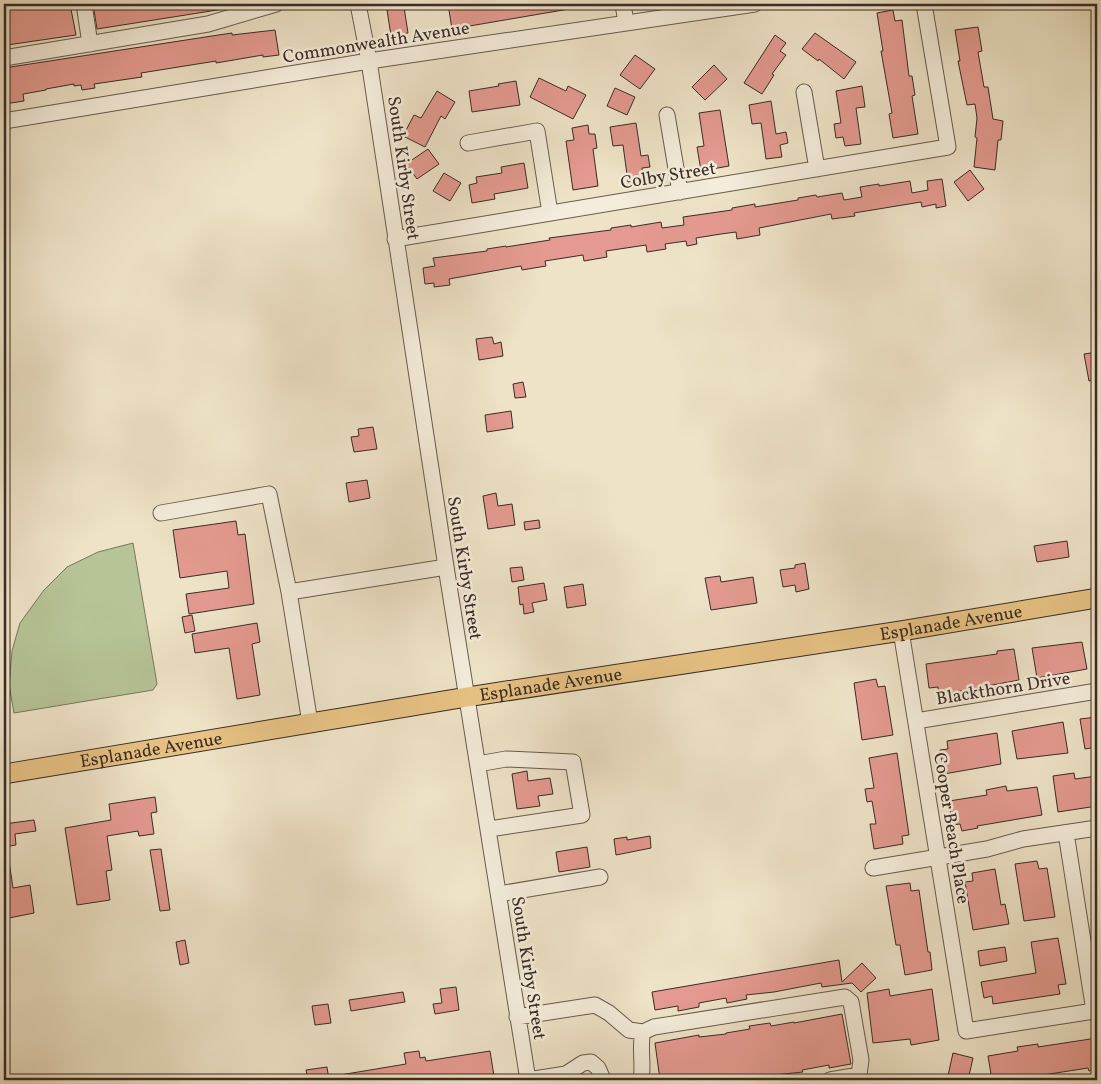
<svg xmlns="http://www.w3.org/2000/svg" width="1101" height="1084" viewBox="0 0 1101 1084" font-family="Vollkorn,serif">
<rect width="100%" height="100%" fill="#eee3c7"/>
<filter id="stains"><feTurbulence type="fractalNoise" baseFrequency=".004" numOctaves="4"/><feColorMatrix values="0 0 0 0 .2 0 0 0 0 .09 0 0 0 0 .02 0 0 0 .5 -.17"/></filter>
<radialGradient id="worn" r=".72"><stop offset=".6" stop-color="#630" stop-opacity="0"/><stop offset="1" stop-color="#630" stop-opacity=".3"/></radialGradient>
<path fill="#b6c497" stroke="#78785e" d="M 133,543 L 157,684 L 153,690 L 14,713 L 9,685 L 12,651 L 20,623 L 44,590 L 67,567 L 98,552 Z"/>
<path fill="#e49a90" stroke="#392c25" d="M 4,4 L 70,4 L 76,35 L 7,45 L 4,22 Z
M 93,4 L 230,4 L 230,8 L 97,29 Z
M 448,4 L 575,4 L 575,8 L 452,29 Z
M 404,7 L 408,33 L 391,36 L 387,10 Z
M 893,10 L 895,21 L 902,20 L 909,76 L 912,76 L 915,95 L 912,96 L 918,134 L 893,138 L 889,114 L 892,113 L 881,51 L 883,51 L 877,13 Z
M 978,27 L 982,51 L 978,52 L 984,87 L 988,87 L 993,119 L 1003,121 L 1001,140 L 998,140 L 995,170 L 974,167 L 977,138 L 975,137 L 977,118 L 975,104 L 967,105 L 958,61 L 960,61 L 955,30 Z
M 275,30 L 279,55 L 263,57 L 263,55 L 216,63 L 216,61 L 141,73 L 142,77 L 94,84 L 95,88 L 82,90 L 81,85 L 74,86 L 74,84 L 46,89 L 46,90 L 23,94 L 24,101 L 4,104 L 4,68 L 212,36 L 232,33 L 232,35 Z
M 815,33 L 856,62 L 844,79 L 819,59 L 818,61 L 802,49 Z
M 775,35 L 786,43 L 780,51 L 786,55 L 772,74 L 774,75 L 762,94 L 744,83 Z
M 635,55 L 655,69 L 640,89 L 620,75 Z
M 714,65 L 727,79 L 705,100 L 692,87 Z
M 539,78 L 566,91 L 568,86 L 586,95 L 573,119 L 530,97 Z
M 516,81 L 520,105 L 472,112 L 469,91 L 499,86 L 498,84 Z
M 862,86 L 865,107 L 856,108 L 861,144 L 845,146 L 843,137 L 836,138 L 834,124 L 841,123 L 836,91 Z
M 615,88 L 635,97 L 627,115 L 607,106 Z
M 437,91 L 455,102 L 445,119 L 441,116 L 425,147 L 403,136 L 414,115 L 421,118 Z
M 771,101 L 776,134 L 786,132 L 788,143 L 780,145 L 782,157 L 766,159 L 761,123 L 752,124 L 749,105 Z
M 720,110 L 729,166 L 701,171 L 697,147 L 704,146 L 699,113 Z
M 636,123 L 641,156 L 648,155 L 650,167 L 642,168 L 644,179 L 628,182 L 623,145 L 613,146 L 610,127 Z
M 588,125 L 589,134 L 595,134 L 597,148 L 593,149 L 598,186 L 573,190 L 566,141 L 574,140 L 572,128 Z
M 428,149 L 439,164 L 417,179 L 406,164 Z
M 524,163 L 528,188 L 494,194 L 495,199 L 472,203 L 469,185 L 477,183 L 476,177 L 502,173 L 501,167 Z
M 970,170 L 984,189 L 968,201 L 954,182 Z
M 444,173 L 461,183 L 450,201 L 433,191 Z
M 942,179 L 946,206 L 936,208 L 936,204 L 922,207 L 921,202 L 854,213 L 855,216 L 832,219 L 831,214 L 759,228 L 760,235 L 737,239 L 736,232 L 721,234 L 696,238 L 697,244 L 687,246 L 686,241 L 665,244 L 666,249 L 647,252 L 646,245 L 606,251 L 607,257 L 584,261 L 583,255 L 545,261 L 546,266 L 522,270 L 521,266 L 449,279 L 450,285 L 434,287 L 434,283 L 425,284 L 423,268 L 435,266 L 433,258 L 487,251 L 487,249 L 506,246 L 506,247 L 550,240 L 549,238 L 611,230 L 611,228 L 631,225 L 631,227 L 661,222 L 662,228 L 684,225 L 683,217 L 732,210 L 732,208 L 755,204 L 755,207 L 798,200 L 798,198 L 816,195 L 817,197 L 842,193 L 844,200 L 862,197 L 860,187 L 879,184 L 879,186 L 910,181 L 912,193 L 928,190 L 927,181 Z
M 492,337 L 494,344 L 501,342 L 503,356 L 479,360 L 476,339 Z
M 1097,352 L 1097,379 L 1089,381 L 1084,354 Z
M 523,382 L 526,397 L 515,398 L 513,384 Z
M 511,411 L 513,428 L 487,432 L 485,415 Z
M 373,427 L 377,449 L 354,452 L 351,437 L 359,436 L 358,429 Z
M 367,480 L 370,498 L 349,502 L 346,483 Z
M 496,493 L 498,506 L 512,504 L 515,525 L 488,529 L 483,496 Z
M 539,520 L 540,528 L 525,530 L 524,522 Z
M 236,521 L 238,535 L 245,534 L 254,604 L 189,614 L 186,594 L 229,588 L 227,571 L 180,578 L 173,530 Z
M 1067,541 L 1069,557 L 1037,562 L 1034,546 Z
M 805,563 L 809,589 L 796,592 L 795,585 L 783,587 L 780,570 L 795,568 L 795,565 Z
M 522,567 L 524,580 L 512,582 L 510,568 Z
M 720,576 L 721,582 L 753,577 L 757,603 L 711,610 L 705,578 Z
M 544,583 L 547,600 L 532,603 L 534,612 L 524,614 L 523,604 L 520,605 L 518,587 Z
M 583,584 L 586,605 L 567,608 L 564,587 Z
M 192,615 L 195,631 L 185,633 L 182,617 Z
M 257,623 L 260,642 L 252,644 L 260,695 L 237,699 L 229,648 L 195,653 L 192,634 Z
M 1082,642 L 1087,669 L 1037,678 L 1032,648 Z
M 1014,649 L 1019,680 L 939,695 L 938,687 L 929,688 L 926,664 L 997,654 L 997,651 Z
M 876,679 L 878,687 L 885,686 L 893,735 L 862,740 L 854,683 Z
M 1097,717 L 1097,747 L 1085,749 L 1080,719 Z
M 1063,722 L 1068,753 L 1017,759 L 1012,731 Z
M 997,733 L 1001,764 L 944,774 L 940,750 L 948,749 L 947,741 Z
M 897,753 L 909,835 L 902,836 L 903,844 L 874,849 L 870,824 L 876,824 L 872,801 L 867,802 L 865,789 L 874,788 L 869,758 Z
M 527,771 L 528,781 L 550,778 L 553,794 L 538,796 L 540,806 L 517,809 L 512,774 Z
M 1074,773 L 1075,779 L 1097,776 L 1097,806 L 1058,812 L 1053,776 Z
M 1006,786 L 1007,791 L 1037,787 L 1042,815 L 977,826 L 978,828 L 962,831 L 960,824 L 952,825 L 949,801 L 987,795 L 986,790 Z
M 155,797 L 157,812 L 151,813 L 154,834 L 139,836 L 138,831 L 107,836 L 112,870 L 106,871 L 110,900 L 77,905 L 65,828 L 111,820 L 109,804 Z
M 34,820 L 36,831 L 15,834 L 16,845 L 4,847 L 4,824 Z
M 650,836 L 651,848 L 616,855 L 614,839 L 627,837 L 627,840 Z
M 587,847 L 590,867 L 559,872 L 556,852 Z
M 161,849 L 170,910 L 160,911 L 150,850 Z
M 4,861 L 9,861 L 13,888 L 30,885 L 34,913 L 4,919 Z
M 1037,861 L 1039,869 L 1047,868 L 1055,917 L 1024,921 L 1015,864 Z
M 995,869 L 1001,905 L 1005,904 L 1009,924 L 973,930 L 965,882 L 973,881 L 972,873 Z
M 910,883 L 911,891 L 919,890 L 928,952 L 930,952 L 932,970 L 905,975 L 900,945 L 896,945 L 886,886 Z
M 1058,938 L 1066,984 L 1058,985 L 1060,994 L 993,1004 L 992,996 L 984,998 L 981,982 L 1036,973 L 1031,942 Z
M 185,940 L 189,963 L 180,965 L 176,942 Z
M 1005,947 L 1007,961 L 980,966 L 978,951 Z
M 839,960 L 842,982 L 862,963 L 876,978 L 861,992 L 852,983 L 822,987 L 821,983 L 774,992 L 746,995 L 747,999 L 727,1003 L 726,998 L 699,1003 L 699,1007 L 678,1011 L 678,1006 L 655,1010 L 652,992 Z
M 456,987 L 459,1010 L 435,1014 L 433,1004 L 442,1003 L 440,989 Z
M 889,989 L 890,996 L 932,989 L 939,1040 L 911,1045 L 910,1039 L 873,1043 L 867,993 Z
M 403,992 L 405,1002 L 351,1011 L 349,1000 Z
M 328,1004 L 331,1023 L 315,1025 L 312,1006 Z
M 842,1014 L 851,1064 L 829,1068 L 829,1065 L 802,1070 L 803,1072 L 755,1077 L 756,1080 L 660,1080 L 655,1043 L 699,1035 L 699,1037 L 726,1034 L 726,1033 L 750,1029 L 749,1026 L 770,1023 L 771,1026 L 794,1022 L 794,1023 Z
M 1097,1038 L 1097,1069 L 1089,1071 L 1088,1068 L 1011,1080 L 992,1080 L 988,1056 L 1018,1051 L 1017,1047 L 1038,1044 L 1038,1047 Z
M 419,1051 L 420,1058 L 425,1057 L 426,1061 L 490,1051 L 494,1076 L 457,1080 L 340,1080 L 340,1075 L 406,1064 L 404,1053 Z
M 953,1053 L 973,1058 L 968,1080 L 947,1080 Z
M 327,1067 L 329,1080 L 308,1080 L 306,1070 Z"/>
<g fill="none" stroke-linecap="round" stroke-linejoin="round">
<defs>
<path id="minor" d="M 84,4 L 90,44
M 358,4 L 369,61 L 446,567 L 528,1080
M 623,4 L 626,23
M 4,58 L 208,24 L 276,4
M 804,92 L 817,169
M 667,115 L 680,192
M 4,121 L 369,61 L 755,4
M 468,143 L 537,131 L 550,213
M 395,239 L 948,147 L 924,4
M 161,513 L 269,494 L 289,592
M 901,631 L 966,1031 L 1094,1011 L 1066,833
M 916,721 L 1097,691
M 310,723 L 289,592 L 446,567
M 478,764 L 506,759 L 573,762 L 582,815 L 489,829
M 873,868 L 987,849 L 1023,839 L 1097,828
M 499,894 L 600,877
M 517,1017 L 595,1005 L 609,1013 L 629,1030 L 643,1032
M 528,1080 L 566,1074 L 583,1063 L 591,1062 L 598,1068 L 602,1077
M 641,1080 C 644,1065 639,1045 643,1032 L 654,1027 L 845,997 L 851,1002 L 861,1060 L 859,1075 L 830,1080"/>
<g id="major">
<path id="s1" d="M 4,774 L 467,697 L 901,631 L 1097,598"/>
</g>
</defs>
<use href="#minor" stroke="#665a4e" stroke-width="17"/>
<use href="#major" stroke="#392c25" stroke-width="21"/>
<use href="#minor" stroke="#f4eddb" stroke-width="15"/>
<use href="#major" stroke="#e7c284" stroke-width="19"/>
</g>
<g text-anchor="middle" stroke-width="5" stroke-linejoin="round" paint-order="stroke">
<g font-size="18" fill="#392c25" stroke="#f4eddb">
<text transform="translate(376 42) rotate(-9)" y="6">Commonwealth Avenue</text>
<text transform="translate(404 168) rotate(82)" y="6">South Kirby Street</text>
<text transform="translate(668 175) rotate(-9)" y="6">Colby Street</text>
<text transform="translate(465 568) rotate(81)" y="6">South Kirby Street</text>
<text dy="6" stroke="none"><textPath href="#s1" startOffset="959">Esplanade Avenue</textPath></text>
<text dy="6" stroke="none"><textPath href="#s1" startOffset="554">Esplanade Avenue</textPath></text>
<text transform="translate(1003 688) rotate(-9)" y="6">Blackthorn Drive</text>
<text dy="6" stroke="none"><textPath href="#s1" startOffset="149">Esplanade Avenue</textPath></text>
<text transform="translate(952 828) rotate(81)" y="6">Cooper Beach Place</text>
<text transform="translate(529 968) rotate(81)" y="6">South Kirby Street</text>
</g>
</g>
<rect width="1101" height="1084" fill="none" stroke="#eee3c7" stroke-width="20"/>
<rect x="5" y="5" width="1091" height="1074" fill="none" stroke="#392c25" stroke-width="2.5"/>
<rect x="10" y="10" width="1081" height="1064" fill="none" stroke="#392c25"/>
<rect width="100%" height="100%" filter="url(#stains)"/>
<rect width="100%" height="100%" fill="url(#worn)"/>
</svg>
